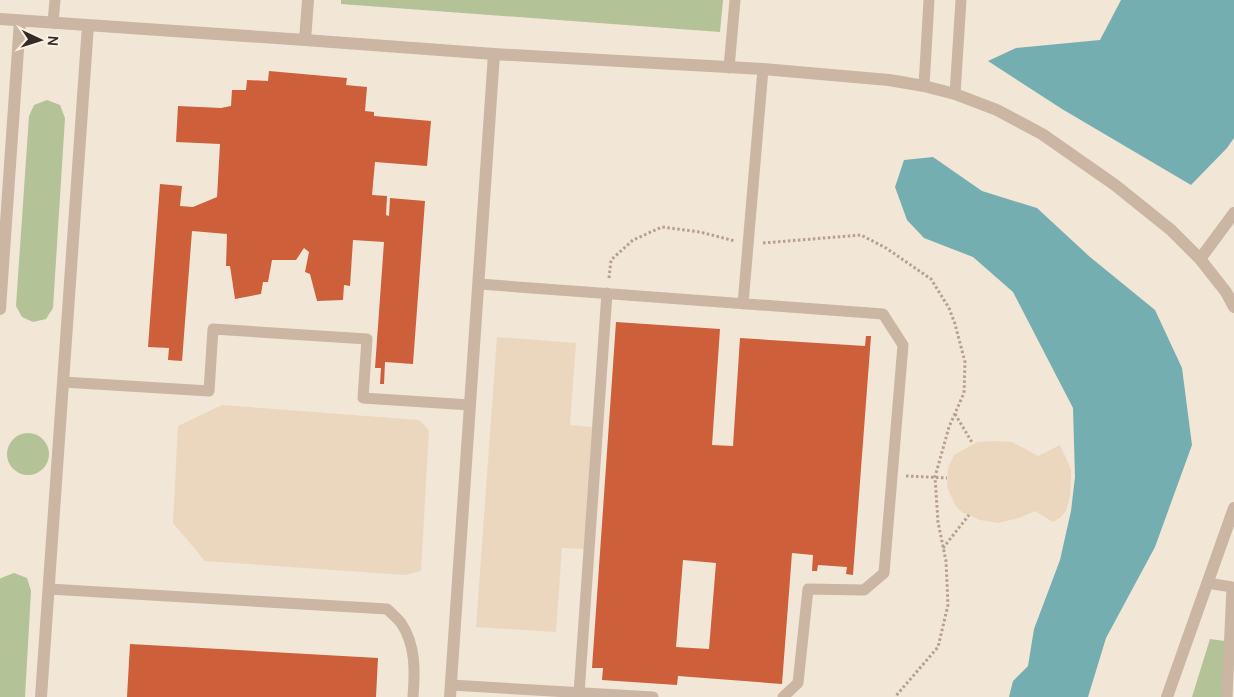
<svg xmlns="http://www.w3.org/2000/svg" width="1234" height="697" viewBox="0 0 1234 697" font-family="Manrope,sans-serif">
<rect width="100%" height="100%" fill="#f2e6d7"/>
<path fill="#b3c297" d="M 341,0 L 723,0 L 720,32 L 341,4 Z
M 47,100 L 60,105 L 65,118 L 53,308 L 46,319 L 33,322 L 22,317 L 16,306 L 29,116 L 34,105 Z
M7 454a21 21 0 1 1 42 0a21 21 0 1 1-42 0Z
M 14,573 L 27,578 L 31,591 L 25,697 L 0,697 L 0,579 L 1,578 Z
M 1210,639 L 1225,641 L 1222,697 L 1192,697 Z"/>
<path fill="#ebd7bd" d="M 497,337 L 576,343 L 570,425 L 592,427 L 584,549 L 562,548 L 556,632 L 476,627 Z
M 222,405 L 419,420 L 429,430 L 421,571 L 405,575 L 205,561 L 173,523 L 178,426 Z
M 996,441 L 1012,442 L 1026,449 L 1038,456 L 1060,445 L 1071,469 L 1071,481 L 1070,496 L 1066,511 L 1060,518 L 1053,522 L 1035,511 L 1019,518 L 998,523 L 980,520 L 969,515 L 963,513 L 955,505 L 947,487 L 948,468 L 954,455 L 977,442 Z"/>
<path fill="#75aeb1" d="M 1121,0 L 1234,0 L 1234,138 L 1227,148 L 1191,185 L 1062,109 L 988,61 L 1016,48 L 1100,40 Z
M 933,157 L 982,191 L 1037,208 L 1090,257 L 1155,310 L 1182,368 L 1192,445 L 1155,547 L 1106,638 L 1088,697 L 1009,697 L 1013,681 L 1028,666 L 1034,629 L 1060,560 L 1071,511 L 1075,477 L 1073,408 L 1013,292 L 973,257 L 924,238 L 907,220 L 895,187 L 904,160 Z"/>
<path fill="#cd5f3b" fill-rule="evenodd" d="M 269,71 L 347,78 L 346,85 L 367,87 L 365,111 L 374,112 L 374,116 L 431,121 L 427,166 L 375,162 L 372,195 L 387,196 L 386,215 L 389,216 L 390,198 L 425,201 L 413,364 L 385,362 L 384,384 L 380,384 L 381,368 L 375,368 L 384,242 L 353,240 L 350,286 L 344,285 L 343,300 L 317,301 L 310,274 L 305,272 L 309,252 L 304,248 L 296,260 L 272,260 L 268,282 L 263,282 L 261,294 L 235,299 L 230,266 L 226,266 L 227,234 L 192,231 L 182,361 L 168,360 L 169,348 L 148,347 L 160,184 L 182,186 L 180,206 L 193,207 L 217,197 L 220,144 L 176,142 L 178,106 L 221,108 L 231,106 L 232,90 L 246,90 L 247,80 L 268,81 Z
M 616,322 L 720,329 L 712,445 L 733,446 L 740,338 L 865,346 L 866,336 L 871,336 L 853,575 L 846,574 L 847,567 L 818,565 L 817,571 L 812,571 L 813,555 L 792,553 L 782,684 L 678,676 L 677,685 L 602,680 L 603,668 L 592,668 ZM 683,560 L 716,563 L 709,649 L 676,647 Z
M 130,644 L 378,658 L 376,697 L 127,697 Z"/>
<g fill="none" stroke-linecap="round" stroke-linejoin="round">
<path stroke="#b79f8d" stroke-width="3" stroke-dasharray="2.5 2.5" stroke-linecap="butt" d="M 763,243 L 861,235 L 886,248 L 931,279 L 949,308 L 955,324 L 965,362 L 964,393 L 949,427 L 935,477 L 938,522 L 946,561 L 948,605 L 938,647 L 895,697
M 609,278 L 611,260 L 633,240 L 662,227 L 700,232 L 735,241
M 955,414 L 973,444
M 906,476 L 947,478
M 943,548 L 969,515"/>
<path stroke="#cbb5a3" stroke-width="11" d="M 53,23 L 55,0
M 729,68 L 735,0
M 924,86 L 929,0
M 955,94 L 961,0
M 479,284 L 883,314 L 903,345 L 884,573 L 864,590 L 808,589 L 798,683 L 783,697
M 743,304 L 763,69
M 63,382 L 209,391 L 213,329 L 367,339 L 363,398 L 470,405
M 1207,583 L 1232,587 L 1227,697
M 49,589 L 387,609 C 391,613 397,618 401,623 C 416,645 415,672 413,697
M 451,685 L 653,697
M 579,693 L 607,293"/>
<path stroke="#cbb5a3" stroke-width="12" d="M 0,19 L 305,40 L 494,54 L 763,69 L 889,80 L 924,86 L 955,94 L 997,110 L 1042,134 L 1115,185 L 1171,230 L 1200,259 L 1226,292 L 1234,307
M 305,40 L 308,0
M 1200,259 L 1234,213
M 0,309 L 20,21
M 41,697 L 88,25
M 450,697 L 494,54
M 1167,697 L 1234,508"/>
</g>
<g transform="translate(40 40) rotate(94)" stroke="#faf0e4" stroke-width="4" paint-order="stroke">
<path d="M0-4L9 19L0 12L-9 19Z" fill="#352a25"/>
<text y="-8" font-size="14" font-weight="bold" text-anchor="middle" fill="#352a25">N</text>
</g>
</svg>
